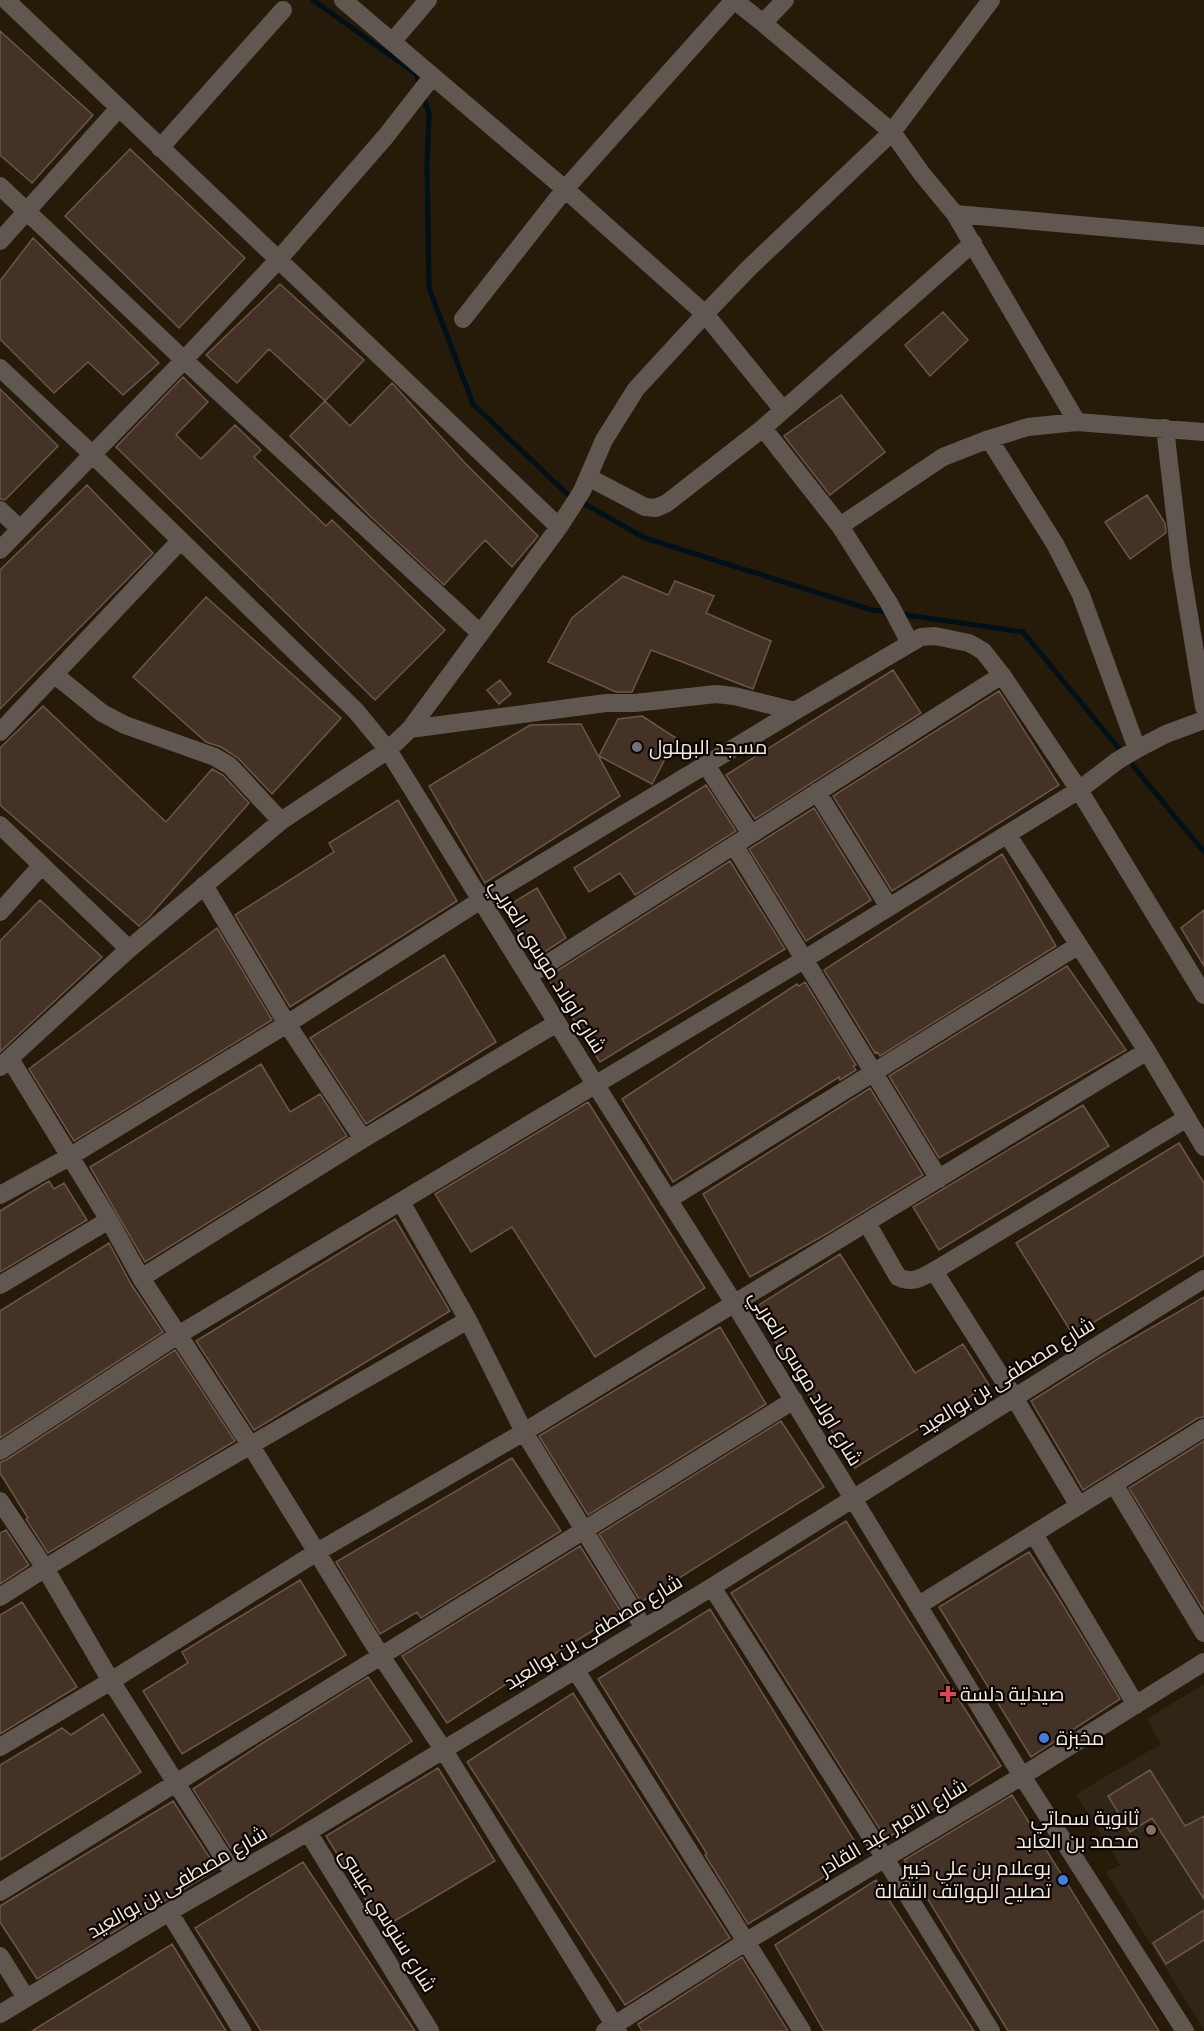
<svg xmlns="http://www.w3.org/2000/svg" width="1204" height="2031" viewBox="0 0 1204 2031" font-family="Cabin,Cairo,sans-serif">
<rect width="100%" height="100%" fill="#261a09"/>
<path fill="#2f2616" d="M 1204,1684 L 1204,2030 L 1106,1872 L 1120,1865 L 1076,1794 L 1161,1744 L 1147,1719 Z"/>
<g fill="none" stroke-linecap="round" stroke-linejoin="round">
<path stroke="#00111a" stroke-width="5" d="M 313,0 L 416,74 L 420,86
M 423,95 L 429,114 L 427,163 L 429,288 L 473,404 L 567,494 L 645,538 L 872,610 L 888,612
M 900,614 L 1023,632 L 1204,852"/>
</g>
<path fill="#453226" stroke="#6b5649" stroke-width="1.5" d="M 0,31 L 93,115 L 32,183 L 0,155 Z
M 130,149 L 245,258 L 179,328 L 65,216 Z
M 33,238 L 159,363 L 123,395 L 88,362 L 54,393 L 0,339 L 0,281 Z
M 280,284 L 364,360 L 325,401 L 269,349 L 237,383 L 206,355 Z
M 943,312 L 968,340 L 930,376 L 905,345 Z
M 183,377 L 208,402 L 176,435 L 201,459 L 235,425 L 261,450 L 254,457 L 326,526 L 332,520 L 445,630 L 375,700 L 116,447 Z
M 392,383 L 464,462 L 538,536 L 512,567 L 485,540 L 444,585 L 369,515 L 290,436 L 325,401 L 350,426 Z
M 0,389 L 58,446 L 5,500 L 0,499 Z
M 841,395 L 885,452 L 830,495 L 784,436 Z
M 87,485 L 153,553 L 0,709 L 0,570 Z
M 1147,495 L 1165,523 L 1166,533 L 1130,559 L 1105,522 Z
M 623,576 L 668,595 L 675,581 L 714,596 L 706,613 L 771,641 L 753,689 L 651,650 L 632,692 L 616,692 L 548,662 L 572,618 Z
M 206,597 L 341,718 L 272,794 L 238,758 L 221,747 L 206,742 L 133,677 Z
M 893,670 L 921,713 L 755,819 L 726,775 Z
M 500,680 L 511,694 L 499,704 L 487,690 Z
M 999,691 L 1059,785 L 892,891 L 833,796 Z
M 43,706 L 166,822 L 212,769 L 223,775 L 249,803 L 149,917 L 139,926 L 0,805 L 0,748 Z
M 642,716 L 676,738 L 652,784 L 599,756 L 618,719 Z
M 581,724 L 620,796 L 485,883 L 429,786 L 530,725 Z
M 706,785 L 736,831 L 635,895 L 620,873 L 589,892 L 574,868 Z
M 398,800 L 457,901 L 290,1007 L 235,915 L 334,852 L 329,843 Z
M 814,808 L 871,900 L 806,941 L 749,849 Z
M 1002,854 L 1056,946 L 880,1056 L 877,1052 L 875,1053 L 824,970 Z
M 730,861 L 785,949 L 600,1062 L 547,977 Z
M 537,888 L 566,938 L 535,958 L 504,908 Z
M 40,900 L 102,957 L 0,1052 L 0,941 Z
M 1204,910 L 1204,966 L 1181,928 Z
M 217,928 L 272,1020 L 74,1141 L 29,1069 Z
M 444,955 L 496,1042 L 366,1124 L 310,1038 Z
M 1067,966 L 1126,1050 L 939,1158 L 889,1076 Z
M 805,982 L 856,1065 L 853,1066 L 856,1070 L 840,1080 L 839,1077 L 673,1182 L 622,1099 L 797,984 L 799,986 Z
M 261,1064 L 290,1112 L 320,1094 L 347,1136 L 145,1262 L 90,1167 Z
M 870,1088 L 923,1175 L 828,1233 L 750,1277 L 703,1194 Z
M 588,1102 L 705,1288 L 595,1357 L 512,1227 L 471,1252 L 435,1194 Z
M 1083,1105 L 1109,1146 L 939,1250 L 913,1207 Z
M 1179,1143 L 1204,1183 L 1204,1255 L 1073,1335 L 1016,1243 Z
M 49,1181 L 54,1189 L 64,1183 L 87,1220 L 0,1272 L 0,1211 Z
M 395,1219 L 450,1311 L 254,1430 L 196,1341 Z
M 109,1243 L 131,1284 L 163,1332 L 0,1438 L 0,1311 Z
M 840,1254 L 915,1373 L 963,1344 L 989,1385 L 855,1468 L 754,1308 Z
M 1204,1297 L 1204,1417 L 1198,1418 L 1083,1490 L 1031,1401 L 1104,1355 Z
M 720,1327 L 766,1404 L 588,1515 L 539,1436 Z
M 175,1350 L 235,1441 L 48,1553 L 26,1519 L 28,1518 L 0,1473 L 0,1462 L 6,1460 Z
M 781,1421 L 824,1487 L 641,1602 L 599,1534 Z
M 1204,1441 L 1204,1611 L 1129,1488 Z
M 512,1458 L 561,1531 L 421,1618 L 417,1612 L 380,1634 L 336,1562 Z
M 846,1521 L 1001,1766 L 886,1839 L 731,1593 Z
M 6,1530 L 29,1565 L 0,1584 L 0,1533 Z
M 580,1546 L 622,1613 L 520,1675 L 447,1723 L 402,1656 Z
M 1029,1552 L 1058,1597 L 1120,1699 L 1031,1757 L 939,1607 Z
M 300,1580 L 346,1655 L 182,1754 L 143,1691 L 188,1663 L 182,1652 Z
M 22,1602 L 77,1687 L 0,1734 L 0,1615 Z
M 710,1609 L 862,1853 L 748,1924 L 705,1855 L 707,1854 L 598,1679 Z
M 368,1677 L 412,1741 L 280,1830 L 237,1858 L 193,1789 L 261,1744 Z
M 573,1693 L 730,1938 L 625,2005 L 467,1762 Z
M 103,1714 L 141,1772 L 0,1860 L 0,1765 L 62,1728 L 71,1735 Z
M 438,1768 L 495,1861 L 383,1928 L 326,1836 Z
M 1150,1770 L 1185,1826 L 1204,1816 L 1204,1899 L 1152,1818 L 1130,1832 L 1108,1796 Z
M 1012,1795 L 1159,2031 L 1008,2031 L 904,1860 Z
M 173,1801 L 217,1869 L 37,1979 L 0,1922 L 0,1906 Z
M 303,1862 L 415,2031 L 261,2031 L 195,1928 Z
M 876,1880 L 974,2031 L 824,2031 L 775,1945 Z
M 1204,1910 L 1204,1940 L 1166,1964 L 1153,1943 Z
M 172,1944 L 226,2031 L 32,2031 Z
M 742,1957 L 788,2031 L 642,2031 L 638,2024 Z"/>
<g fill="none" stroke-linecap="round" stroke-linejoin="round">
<path stroke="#5f5750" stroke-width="18" d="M 6,0 L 559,527
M 343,0 L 565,189 L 705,314 L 783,410
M 734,0 L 763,23 L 785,0
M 763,23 L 892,132 L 922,174 L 955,214 L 1077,422
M 392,42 L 428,0
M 160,148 L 283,10
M 0,186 L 184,360 L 479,632
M 955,214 L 1204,236
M 0,241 L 119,108
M 463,319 L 565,189 L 734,0
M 0,368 L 93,455 L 356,711 L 388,750 L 595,1084 L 734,1303 L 1022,1776 L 1185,2031
M 763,428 L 840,526 L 889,603 L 910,643
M 1165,428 L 1181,567 L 1204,707
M 989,439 L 1055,544 L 1081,595 L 1137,749
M 588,477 L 645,507 L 656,508 L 667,503 L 763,428 L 973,243
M 0,510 L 20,529
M 840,526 L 943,457 L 989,439 L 1028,427 L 1077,422 L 1204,432
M 0,550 L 184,360 L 279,259 L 386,136 L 432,77
M 55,675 L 102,713 L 125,725 L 215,757 L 230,766 L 281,821
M 410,729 L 606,703 L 635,703 L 716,694 L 734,696 L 795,711
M 0,732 L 180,541
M 706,765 L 751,834
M 817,792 L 889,907
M 0,825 L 129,949
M 1007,834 L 1147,1051 L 1204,1147
M 734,845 L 939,1179
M 204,885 L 287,1024 L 363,1139
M 0,912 L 42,865
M 528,976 L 1002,675
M 10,1059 L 109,1220 L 141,1278 L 251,1446 L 381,1656 L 443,1749 L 618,2031
M 0,1067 L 129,949 L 281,821 L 388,750 L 410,729 L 559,527 L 582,491 L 604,440 L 636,389 L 705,314 L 748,269 L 892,132 L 991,0
M 0,1195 L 69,1157 L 287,1024 L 481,900 L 795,711 L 921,637 L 935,636 L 969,643 L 983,651 L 1002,675 L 1079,790 L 1204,995
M 668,1200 L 1079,945
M 401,1202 L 468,1320 L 524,1432 L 644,1628
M 867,1223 L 898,1277 C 912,1284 921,1278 934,1271 L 1187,1118
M 934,1271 L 1014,1397 L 1079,1506
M 141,1278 L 363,1139 L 557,1023
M 0,1285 L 109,1220
M 0,1451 L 178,1335 L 805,959 L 1079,790 L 1117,761 L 1137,749 L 1166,734 L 1204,720
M 1114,1484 L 1204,1633
M 0,1501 L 45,1568 L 111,1681 L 234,1874
M 1034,1534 L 1136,1705
M 712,1587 L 884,1857 L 991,2031
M 0,1597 C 152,1499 311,1411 468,1320
M 919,1605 L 1204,1428
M 575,1669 L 802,2031
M 0,1747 L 111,1681 L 317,1552 L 524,1432 L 1147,1051
M 308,1832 L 430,2031
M 0,1892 L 794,1400
M 169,1912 L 242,2031
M 0,1956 L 26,1998
M 0,2014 L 169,1912 L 308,1832 L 712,1587 L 1204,1279
M 605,2031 L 747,1941 L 1022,1776 L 1204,1662"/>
</g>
<circle fill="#6b7280" stroke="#0b0602" stroke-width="2" cx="637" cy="747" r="6"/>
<path fill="#e0444e" stroke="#0b0602" stroke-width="2" d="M945 1685h6v6h6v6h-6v6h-6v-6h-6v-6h6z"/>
<g fill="#3f7fe0" stroke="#0b0602" stroke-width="2">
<circle cx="1044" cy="1738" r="6"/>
<circle cx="1063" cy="1880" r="6"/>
</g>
<circle fill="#8d6e63" stroke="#0b0602" stroke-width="2" cx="1151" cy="1830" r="6"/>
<g text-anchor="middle" stroke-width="4.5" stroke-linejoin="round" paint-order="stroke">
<g font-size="20" fill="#f2e9df" stroke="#0b0602" text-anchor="start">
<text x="649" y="754">مسجد البهلول</text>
<text x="960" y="1701">صيدلية دلسة</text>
<text x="1056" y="1745">مخبزة</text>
<text x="1139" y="1825" text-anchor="end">ثانوية سماتي<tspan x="1139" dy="23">محمد بن العابد</tspan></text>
<text x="1051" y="1875" text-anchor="end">بوعلام بن علي خبير<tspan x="1051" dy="23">تصليح الهواتف النقالة</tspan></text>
</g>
<g font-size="20" fill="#f2e9df" stroke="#0b0602">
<text transform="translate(548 966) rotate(58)" y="7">شارع اولاد موسى العربي</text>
<text transform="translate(1006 1376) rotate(-32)" y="7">شارع مصطفى بن بوالعيد</text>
<text transform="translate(806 1378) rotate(59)" y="7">شارع اولاد موسى العربي</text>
<text transform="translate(593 1632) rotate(-31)" y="7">شارع مصطفى بن بوالعيد</text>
<text transform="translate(893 1827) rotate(-31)" y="7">شارع الأمير عبد القادر</text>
<text transform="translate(177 1882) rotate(-30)" y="7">شارع مصطفى بن بوالعيد</text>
<text transform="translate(388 1920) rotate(58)" y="7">شارع سنوسي عيسى</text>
</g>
</g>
</svg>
